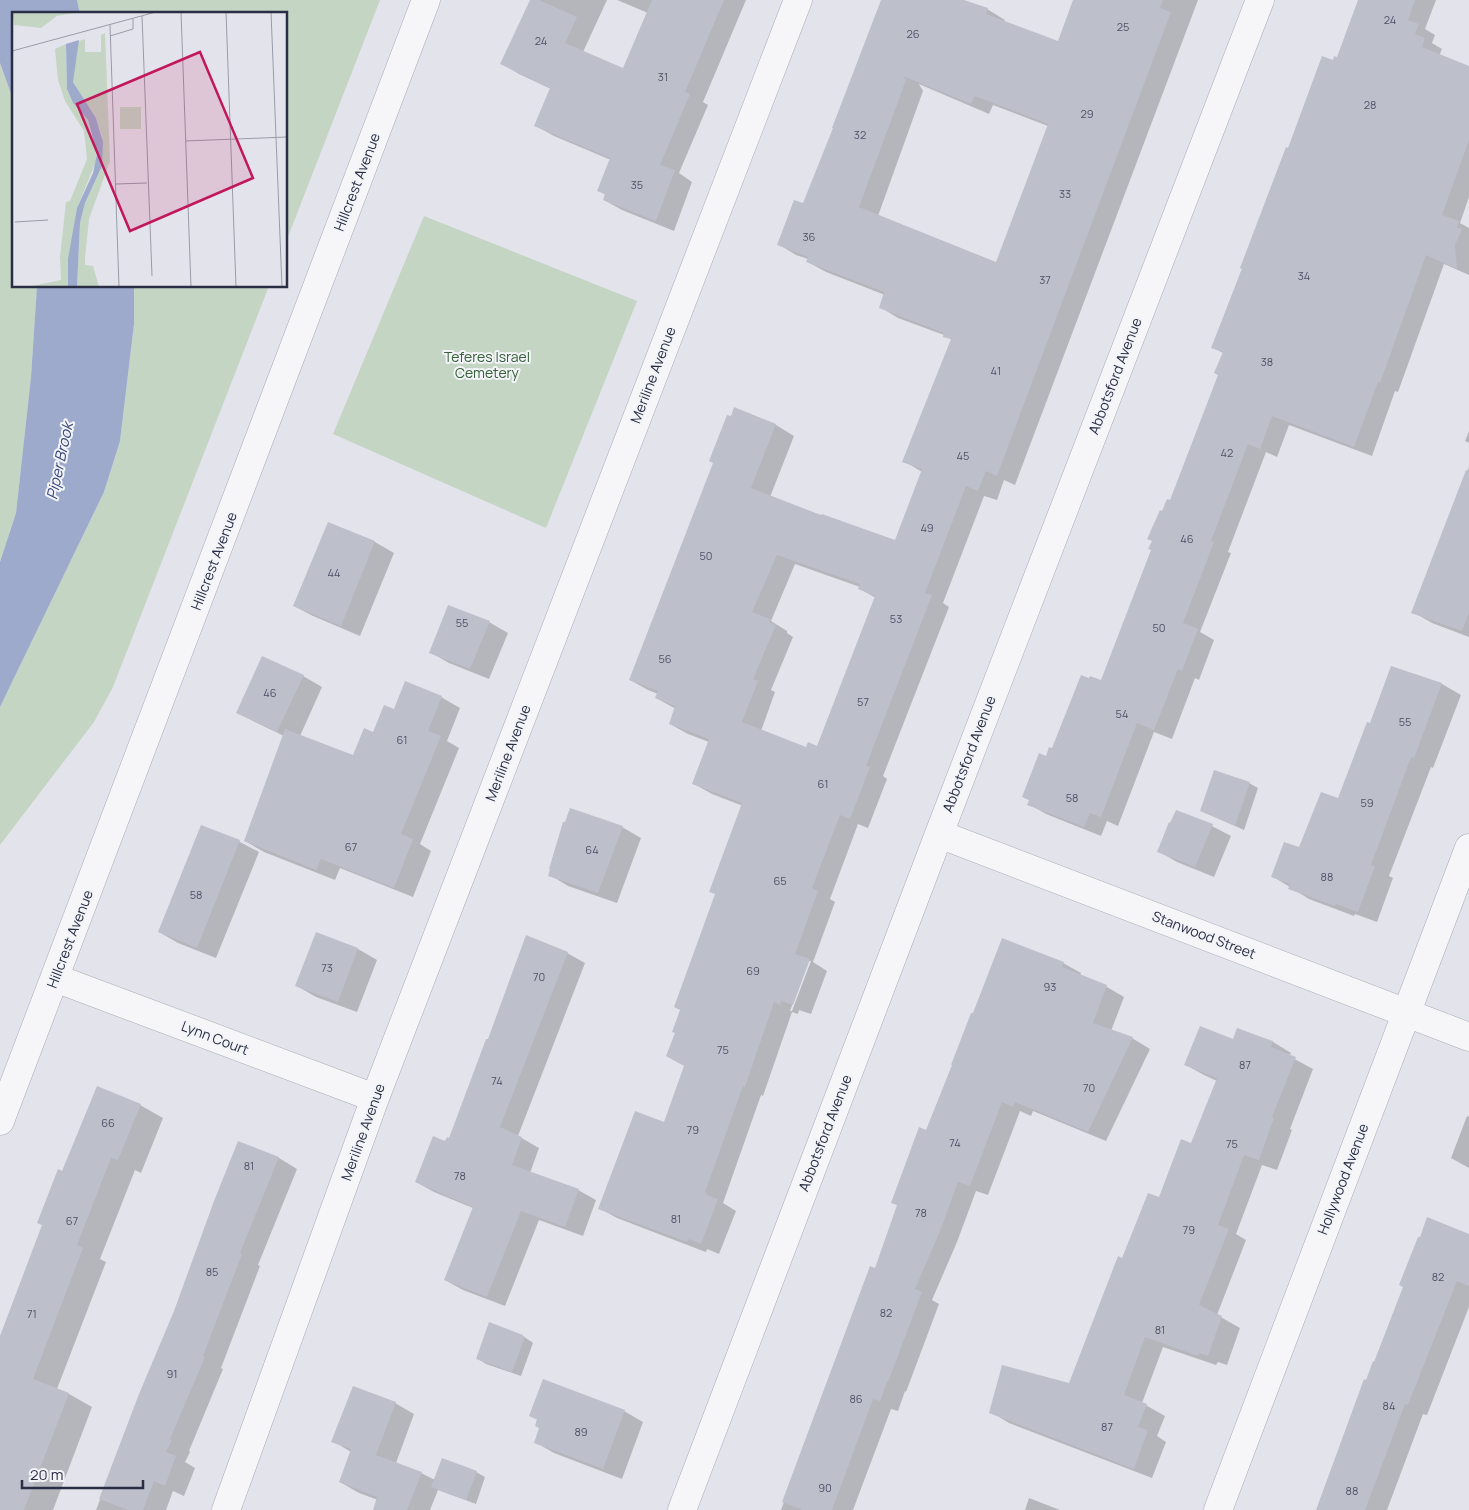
<svg xmlns="http://www.w3.org/2000/svg" width="1469" height="1510" viewBox="0 0 1469 1510" font-family="Manrope,sans-serif">
<rect width="100%" height="100%" fill="#e3e4eb"/>
<path fill="#c4d5c4" d="M 77,0 L 380,0 L 286,242 L 286,14 L 80,14 Z
M 0,63 L 14,102 L 14,286 L 37,286 L 31,377 L 16,513 L 0,562 Z
M 424,216 L 637,301 L 546,528 L 333,434 Z
M 134,286 L 269,286 L 113,687 L 94,722 L 0,845 L 0,707 L 104,492 L 120,441 L 134,324 Z"/>
<path fill="#9eaacc" d="M 0,0 L 77,0 L 80,14 L 14,14 L 14,102 L 0,63 Z
M 37,286 L 134,286 L 134,324 L 120,441 L 104,492 L 0,707 L 0,562 L 16,513 L 31,377 Z"/>
<path fill="#0003" fill-rule="evenodd" d="M 531,0 L 607,0 L 583,52 L 624,69 L 648,13 L 617,0 L 746,0 L 703,102 L 708,105 L 679,173 L 692,182 L 674,231 L 622,210 L 604,200 L 606,195 L 599,191 L 611,160 L 554,136 L 536,126 L 551,89 L 519,74 L 502,64 Z
M 883,0 L 960,0 L 987,9 L 1005,20 L 1004,22 L 1059,43 L 1075,0 L 1198,0 L 1015,485 L 1004,480 L 997,500 L 984,496 L 943,603 L 949,607 L 883,776 L 887,779 L 868,828 L 858,824 L 830,899 L 835,902 L 813,962 L 827,971 L 811,1014 L 799,1010 L 798,1014 L 792,1012 L 763,1096 L 761,1095 L 723,1203 L 736,1211 L 719,1254 L 707,1249 L 706,1252 L 703,1251 L 617,1218 L 599,1208 L 665,1123 L 686,1066 L 676,1033 L 743,806 L 712,794 L 694,784 L 709,742 L 688,734 L 670,724 L 676,709 L 656,698 L 658,694 L 648,690 L 630,680 L 735,409 L 776,425 L 794,436 L 770,497 L 822,517 L 895,542 L 922,472 L 904,461 L 952,340 L 944,335 L 898,318 L 880,307 L 885,295 L 826,272 L 808,262 L 808,259 L 796,255 L 778,244 L 804,205 ZM 919,84 L 989,114 L 993,105 L 1048,126 L 997,264 L 878,216 L 923,91 ZM 795,564 L 860,587 L 860,589 L 876,598 L 818,748 L 807,748 L 761,731 L 775,692 L 771,690 L 793,637 L 787,633 L 787,631 L 771,621 ZM 808,961 L 811,961 L 792,1011 L 790,1011 Z
M 1366,0 L 1436,0 L 1425,29 L 1435,35 L 1432,43 L 1442,49 L 1439,56 L 1469,67 L 1469,197 L 1460,223 L 1469,228 L 1469,275 L 1444,264 L 1398,392 L 1395,391 L 1372,456 L 1289,425 L 1277,457 L 1266,452 L 1228,552 L 1231,553 L 1200,632 L 1214,640 L 1199,680 L 1195,678 L 1172,739 L 1154,732 L 1118,826 L 1107,821 L 1101,836 L 1046,814 L 1029,804 L 1047,758 L 1101,682 L 1152,549 L 1163,513 L 1170,502 L 1219,375 L 1223,353 L 1212,347 L 1288,149 L 1334,61 L 1338,58 Z
M 1469,431 L 1469,443 L 1465,441 Z
M 1469,467 L 1469,637 L 1432,623 L 1413,612 Z
M 328,523 L 375,542 L 394,553 L 360,636 L 313,616 L 294,606 Z
M 489,622 L 508,633 L 489,679 L 449,663 L 430,652 Z
M 1391,668 L 1442,684 L 1461,695 L 1433,768 L 1431,767 L 1389,876 L 1393,878 L 1377,922 L 1355,914 L 1354,916 L 1309,899 L 1272,876 L 1300,849 L 1338,800 L 1370,724 Z
M 303,676 L 322,687 L 300,736 L 354,757 L 374,734 L 441,697 L 460,708 L 447,741 L 459,748 L 420,844 L 431,851 L 413,897 L 340,868 L 335,880 L 264,852 L 245,841 L 284,736 L 257,723 L 238,713 Z
M 1249,783 L 1258,788 L 1244,830 L 1202,811 Z
M 202,826 L 240,842 L 259,852 L 216,958 L 178,943 L 159,932 Z
M 1212,826 L 1231,836 L 1214,877 L 1177,862 L 1158,851 Z
M 622,827 L 641,838 L 617,903 L 568,886 L 550,875 Z
M 317,934 L 358,949 L 377,960 L 357,1012 L 316,997 L 297,986 Z
M 567,953 L 585,963 L 518,1136 L 539,1148 L 530,1173 L 578,1190 L 596,1200 L 583,1236 L 539,1220 L 505,1306 L 463,1290 L 445,1280 L 473,1208 L 434,1192 L 416,1182 L 450,1139 Z
M 1063,963 L 1081,973 L 1080,976 L 1107,987 L 1124,997 L 1111,1031 L 1132,1038 L 1150,1049 L 1106,1141 L 1033,1111 L 1031,1116 L 1020,1111 L 988,1195 L 976,1191 L 957,1242 L 932,1300 L 939,1304 L 906,1392 L 905,1391 L 898,1411 L 891,1409 L 853,1510 L 781,1510 L 821,1403 L 876,1269 L 927,1131 Z
M 1237,1030 L 1273,1042 L 1291,1053 L 1289,1056 L 1313,1069 L 1290,1129 L 1292,1130 L 1277,1170 L 1262,1165 L 1236,1234 L 1246,1240 L 1217,1315 L 1240,1328 L 1227,1365 L 1218,1362 L 1216,1365 L 1163,1347 L 1142,1403 L 1165,1416 L 1157,1436 L 1166,1442 L 1152,1478 L 1009,1423 L 991,1412 L 1070,1384 L 1123,1259 L 1192,1145 L 1217,1081 L 1204,1075 L 1186,1065 L 1233,1040 Z
M 140,1105 L 163,1118 L 141,1173 L 135,1170 L 100,1259 L 106,1262 L 57,1389 L 69,1394 L 92,1407 L 53,1510 L 0,1510 L 0,1340 L 63,1172 Z
M 1467,1116 L 1469,1117 L 1469,1168 L 1451,1158 Z
M 239,1143 L 279,1158 L 297,1169 L 258,1265 L 260,1266 L 221,1368 L 223,1369 L 189,1451 L 190,1452 L 185,1462 L 195,1468 L 184,1496 L 173,1491 L 166,1510 L 96,1510 L 140,1394 L 175,1312 Z
M 1469,1235 L 1469,1307 L 1427,1415 L 1423,1414 L 1387,1510 L 1317,1510 L 1367,1381 Z
M 523,1336 L 533,1343 L 521,1376 L 486,1364 L 477,1358 Z
M 395,1403 L 414,1414 L 396,1463 L 421,1473 L 435,1480 L 476,1472 L 485,1477 L 476,1504 L 438,1490 L 430,1510 L 383,1510 L 378,1500 L 359,1493 L 340,1482 L 351,1452 L 333,1441 Z
M 624,1411 L 643,1422 L 622,1479 L 554,1453 L 535,1442 L 541,1428 L 538,1420 L 530,1416 Z
M 1029,1498 L 1060,1510 L 1025,1510 Z"/>
<path fill="#bdbfcb" fill-rule="evenodd" d="M 530,0 L 539,0 L 577,17 L 565,43 L 623,68 L 652,0 L 724,0 L 685,92 L 690,94 L 660,165 L 675,170 L 656,221 L 603,200 L 605,194 L 597,191 L 610,158 L 534,126 L 550,88 L 500,64 Z
M 881,0 L 964,0 L 988,8 L 986,14 L 1058,41 L 1073,0 L 1163,0 L 1160,8 L 1171,12 L 997,476 L 986,471 L 978,491 L 966,486 L 925,593 L 932,595 L 866,766 L 870,767 L 850,819 L 840,815 L 812,888 L 818,891 L 795,954 L 810,959 L 793,1005 L 781,1001 L 780,1005 L 774,1002 L 745,1087 L 743,1086 L 705,1192 L 707,1193 L 706,1195 L 718,1199 L 701,1244 L 689,1239 L 687,1242 L 684,1241 L 598,1209 L 635,1111 L 664,1122 L 684,1066 L 666,1056 L 675,1033 L 672,1032 L 680,1010 L 674,1007 L 715,894 L 709,892 L 742,803 L 692,784 L 709,739 L 669,724 L 675,706 L 655,698 L 658,691 L 629,680 L 713,463 L 709,461 L 727,415 L 731,416 L 734,407 L 776,424 L 751,488 L 821,515 L 822,514 L 895,540 L 922,469 L 902,462 L 951,339 L 943,337 L 944,333 L 879,308 L 884,292 L 806,262 L 808,257 L 777,245 L 794,200 L 803,203 L 833,128 L 832,128 ZM 903,76 L 971,104 L 975,96 L 1048,124 L 996,262 L 859,207 L 906,80 ZM 777,555 L 860,584 L 858,589 L 875,596 L 817,746 L 808,742 L 806,747 L 742,722 L 758,681 L 753,679 L 776,625 L 769,622 L 770,619 L 752,612 Z
M 1358,0 L 1415,0 L 1408,20 L 1419,24 L 1415,34 L 1425,38 L 1422,47 L 1469,66 L 1469,140 L 1442,215 L 1459,221 L 1457,227 L 1462,229 L 1455,245 L 1457,269 L 1426,255 L 1380,383 L 1378,382 L 1354,447 L 1272,416 L 1260,449 L 1248,444 L 1211,541 L 1214,542 L 1183,623 L 1198,629 L 1182,671 L 1178,669 L 1154,730 L 1137,723 L 1101,817 L 1090,813 L 1084,827 L 1027,805 L 1029,800 L 1022,797 L 1039,753 L 1046,756 L 1049,747 L 1052,748 L 1081,675 L 1089,678 L 1090,676 L 1101,680 L 1151,550 L 1148,549 L 1152,541 L 1147,539 L 1160,510 L 1162,511 L 1167,499 L 1170,500 L 1218,375 L 1214,373 L 1223,352 L 1211,348 L 1242,269 L 1240,268 L 1286,147 L 1288,148 L 1322,56 L 1333,60 L 1334,56 L 1337,57 Z
M 1466,470 L 1469,471 L 1469,613 L 1462,631 L 1411,613 Z
M 328,522 L 375,541 L 341,626 L 293,606 Z
M 448,605 L 490,621 L 470,669 L 429,653 Z
M 262,656 L 304,675 L 277,732 L 236,713 Z
M 1391,666 L 1442,683 L 1414,758 L 1411,757 L 1371,865 L 1375,866 L 1358,912 L 1336,904 L 1335,906 L 1288,889 L 1290,884 L 1271,877 L 1284,842 L 1299,847 L 1321,792 L 1338,798 L 1367,722 L 1370,723 Z
M 405,681 L 442,696 L 428,731 L 441,736 L 401,834 L 413,839 L 394,888 L 321,859 L 316,870 L 244,841 L 285,729 L 353,755 L 364,728 L 373,732 L 384,705 L 394,709 Z
M 1214,770 L 1250,782 L 1235,826 L 1200,811 Z
M 570,808 L 623,826 L 598,893 L 548,876 L 550,869 L 549,869 L 563,822 L 565,822 Z
M 1176,810 L 1213,824 L 1195,867 L 1157,852 L 1169,822 L 1170,823 Z
M 201,825 L 240,840 L 197,948 L 158,932 Z
M 316,932 L 358,948 L 338,1002 L 295,986 Z
M 526,935 L 568,952 L 500,1127 L 522,1137 L 512,1165 L 579,1189 L 565,1227 L 521,1211 L 487,1297 L 444,1280 L 473,1207 L 415,1182 L 433,1136 L 445,1141 L 447,1137 L 449,1138 L 486,1039 L 488,1039 Z
M 1002,938 L 1064,962 L 1062,967 L 1107,985 L 1093,1023 L 1133,1037 L 1088,1132 L 1015,1102 L 1013,1107 L 1002,1102 L 970,1186 L 958,1182 L 940,1231 L 915,1289 L 922,1292 L 888,1382 L 887,1382 L 880,1401 L 873,1399 L 832,1510 L 803,1510 L 782,1502 L 870,1266 L 875,1268 L 897,1205 L 891,1203 L 919,1127 L 926,1130 L 952,1065 L 951,1065 L 971,1013 L 973,1013 Z
M 1200,1026 L 1233,1039 L 1237,1028 L 1273,1041 L 1271,1047 L 1296,1057 L 1272,1117 L 1274,1118 L 1259,1160 L 1244,1155 L 1218,1225 L 1229,1229 L 1199,1305 L 1222,1316 L 1208,1356 L 1199,1353 L 1198,1356 L 1145,1337 L 1124,1395 L 1147,1404 L 1138,1427 L 1148,1430 L 1134,1469 L 989,1413 L 1002,1365 L 1069,1383 L 1118,1256 L 1122,1258 L 1148,1193 L 1159,1197 L 1181,1139 L 1191,1143 L 1217,1078 L 1184,1065 Z
M 97,1086 L 141,1104 L 118,1160 L 111,1158 L 77,1245 L 83,1248 L 33,1379 L 69,1393 L 24,1510 L 0,1510 L 0,1336 L 42,1225 L 37,1223 L 58,1169 L 62,1171 Z
M 238,1141 L 279,1157 L 240,1253 L 242,1254 L 203,1356 L 205,1357 L 170,1439 L 172,1440 L 166,1452 L 176,1456 L 165,1486 L 154,1481 L 143,1510 L 128,1510 L 99,1499 L 139,1394 L 174,1311 L 214,1201 Z
M 1427,1217 L 1469,1234 L 1469,1286 L 1457,1281 L 1408,1405 L 1405,1404 L 1365,1510 L 1316,1510 L 1364,1379 L 1366,1380 L 1373,1361 L 1374,1362 L 1403,1287 L 1399,1285 L 1418,1237 L 1420,1237 Z
M 489,1322 L 523,1335 L 523,1336 L 525,1337 L 512,1372 L 476,1359 Z
M 543,1379 L 625,1410 L 603,1469 L 534,1443 L 539,1428 L 535,1426 L 537,1419 L 529,1416 Z
M 353,1386 L 396,1402 L 376,1455 L 422,1472 L 407,1510 L 373,1510 L 377,1497 L 339,1482 L 351,1449 L 331,1442 Z
M 442,1458 L 477,1471 L 466,1500 L 431,1487 Z"/>
<g fill="none" stroke-linecap="round" stroke-linejoin="round">
<defs>
<path id="minor" d="M 939,834 L 1469,1037
M 55,978 L 375,1098
M 0,1121 L 426,0
M 226,1510 L 375,1098 L 798,0
M 682,1510 L 939,834 L 1260,0
M 1218,1510 L 1469,848"/>
</defs>
<use href="#minor" stroke="#a8aab6" stroke-width="29"/>
<use href="#minor" stroke="#f6f6f9" stroke-width="28"/>
</g>
<g text-anchor="middle" stroke-width="4" stroke-linejoin="round" paint-order="stroke">
<g font-size="11" fill="#4f5266">
<text x="1390" y="24">24</text>
<text x="1123" y="31">25</text>
<text x="913" y="38">26</text>
<text x="541" y="45">24</text>
<text x="663" y="81">31</text>
<text x="1370" y="109">28</text>
<text x="1087" y="118">29</text>
<text x="860" y="139">32</text>
<text x="637" y="189">35</text>
<text x="1065" y="198">33</text>
<text x="809" y="241">36</text>
<text x="1304" y="280">34</text>
<text x="1045" y="284">37</text>
<text x="1267" y="366">38</text>
<text x="996" y="375">41</text>
<text x="1227" y="457">42</text>
<text x="963" y="460">45</text>
<text x="927" y="532">49</text>
<text x="1187" y="543">46</text>
<text x="706" y="560">50</text>
<text x="334" y="577">44</text>
<text x="896" y="623">53</text>
<text x="462" y="627">55</text>
<text x="1159" y="632">50</text>
<text x="665" y="663">56</text>
<text x="270" y="697">46</text>
<text x="863" y="706">57</text>
<text x="1122" y="718">54</text>
<text x="1405" y="726">55</text>
<text x="402" y="744">61</text>
<text x="823" y="788">61</text>
<text x="1072" y="802">58</text>
<text x="1367" y="807">59</text>
<text x="351" y="851">67</text>
<text x="592" y="854">64</text>
<text x="1327" y="881">88</text>
<text x="780" y="885">65</text>
<text x="196" y="899">58</text>
<text x="327" y="972">73</text>
<text x="753" y="975">69</text>
<text x="539" y="981">70</text>
<text x="1050" y="991">93</text>
<text x="723" y="1054">75</text>
<text x="1245" y="1069">87</text>
<text x="497" y="1085">74</text>
<text x="1089" y="1092">70</text>
<text x="108" y="1127">66</text>
<text x="693" y="1134">79</text>
<text x="955" y="1147">74</text>
<text x="1232" y="1148">75</text>
<text x="249" y="1170">81</text>
<text x="460" y="1180">78</text>
<text x="921" y="1217">78</text>
<text x="676" y="1223">81</text>
<text x="72" y="1225">67</text>
<text x="1189" y="1234">79</text>
<text x="212" y="1276">85</text>
<text x="1438" y="1281">82</text>
<text x="886" y="1317">82</text>
<text x="32" y="1318">71</text>
<text x="1160" y="1334">81</text>
<text x="172" y="1378">91</text>
<text x="856" y="1403">86</text>
<text x="1389" y="1410">84</text>
<text x="1107" y="1431">87</text>
<text x="581" y="1436">89</text>
<text x="825" y="1492">90</text>
<text x="1352" y="1495">88</text>
</g>
<g font-size="14" fill="#2a2e44" stroke="#f3f4f8">
<text transform="translate(357 182) rotate(-69)" y="5">Hillcrest Avenue</text>
<text transform="translate(653 375) rotate(-69)" y="5">Meriline Avenue</text>
<text transform="translate(1115 376) rotate(-69)" y="5">Abbotsford Avenue</text>
<text transform="translate(214 561) rotate(-69)" y="5">Hillcrest Avenue</text>
<text transform="translate(508 753) rotate(-69)" y="5">Meriline Avenue</text>
<text transform="translate(969 754) rotate(-69)" y="5">Abbotsford Avenue</text>
<text transform="translate(1204 935) rotate(21)" y="5">Stanwood Street</text>
<text transform="translate(70 939) rotate(-69)" y="5">Hillcrest Avenue</text>
<text transform="translate(215 1038) rotate(21)" y="5">Lynn Court</text>
<text transform="translate(363 1132) rotate(-70)" y="5">Meriline Avenue</text>
<text transform="translate(825 1133) rotate(-69)" y="5">Abbotsford Avenue</text>
<text transform="translate(1343 1179) rotate(-69)" y="5">Hollywood Avenue</text>
</g>
<g font-size="14" fill="#376039" stroke="#f3f4f8">
<text x="487" y="362">Teferes Israel<tspan x="487" dy="16">Cemetery</tspan></text>
</g>
<g font-size="15" font-style="italic" fill="#334379" stroke="#f3f4f8">
<text transform="translate(60 461) rotate(-78)" y="5">Piper Brook</text>
</g>
</g>
<g transform="translate(12 12)">
<rect width="275" height="275" fill="#e3e4eb"/>
<path d="M 0,0 L 18,1 L 67,0 L 45,4 L 29,16 L 2,13 ZM 93,21 L 98,149 L 77,207 L 73,246 L 73,253 L 81,254 L 87,275 L 65,275 L 68,211 L 73,191 L 90,154 L 90,125 L 84,106 L 61,70 L 62,45 L 67,29 L 73,27 L 73,40 L 89,40 L 89,23 ZM 54,32 L 55,77 L 61,91 L 76,108 L 85,147 L 65,196 L 56,275 L 16,275 L 49,268 L 48,245 L 54,190 L 58,189 L 75,147 L 72,119 L 53,89 L 46,68 L 43,37 ZM 108,95 L 129,95 L 129,117 L 108,117 Z" fill="#c4d5c4"/>
<path d="M 67,28 L 61,70 L 84,106 L 91,130 L 90,154 L 73,191 L 68,211 L 65,275 L 56,275 L 56,247 L 65,196 L 81,161 L 85,142 L 76,108 L 61,91 L 55,77 L 54,32 Z" fill="#9eaacc"/>
<path fill="none" stroke="#999ba8" stroke-width="1" d="M 169,0 L 179,275M 214,0 L 224,275M 259,0 L 270,275M 130,4 L 140,264M 98,13 L 107,275M 98,24 L 121,17 L 121,7M 0,39 L 144,0M 173,129 L 275,125M 104,172 L 135,171M 3,210 L 36,208"/>
<path fill="#c2185b" fill-opacity="0.15" stroke="#c2185b" stroke-width="2.5" d="M 188,40 L 241,166 L 118,219 L 65,92 Z"/>
<rect width="275" height="275" fill="none" stroke="#2a2e44" stroke-width="2.5"/>
</g>
<path d="M22 1480v8h121v-8" fill="none" stroke="#2a2e44" stroke-width="2.5"/>
<text x="30" y="1480" font-size="15" fill="#2a2e44" stroke="#f3f4f8" stroke-width="4" paint-order="stroke">20 m</text>
</svg>
